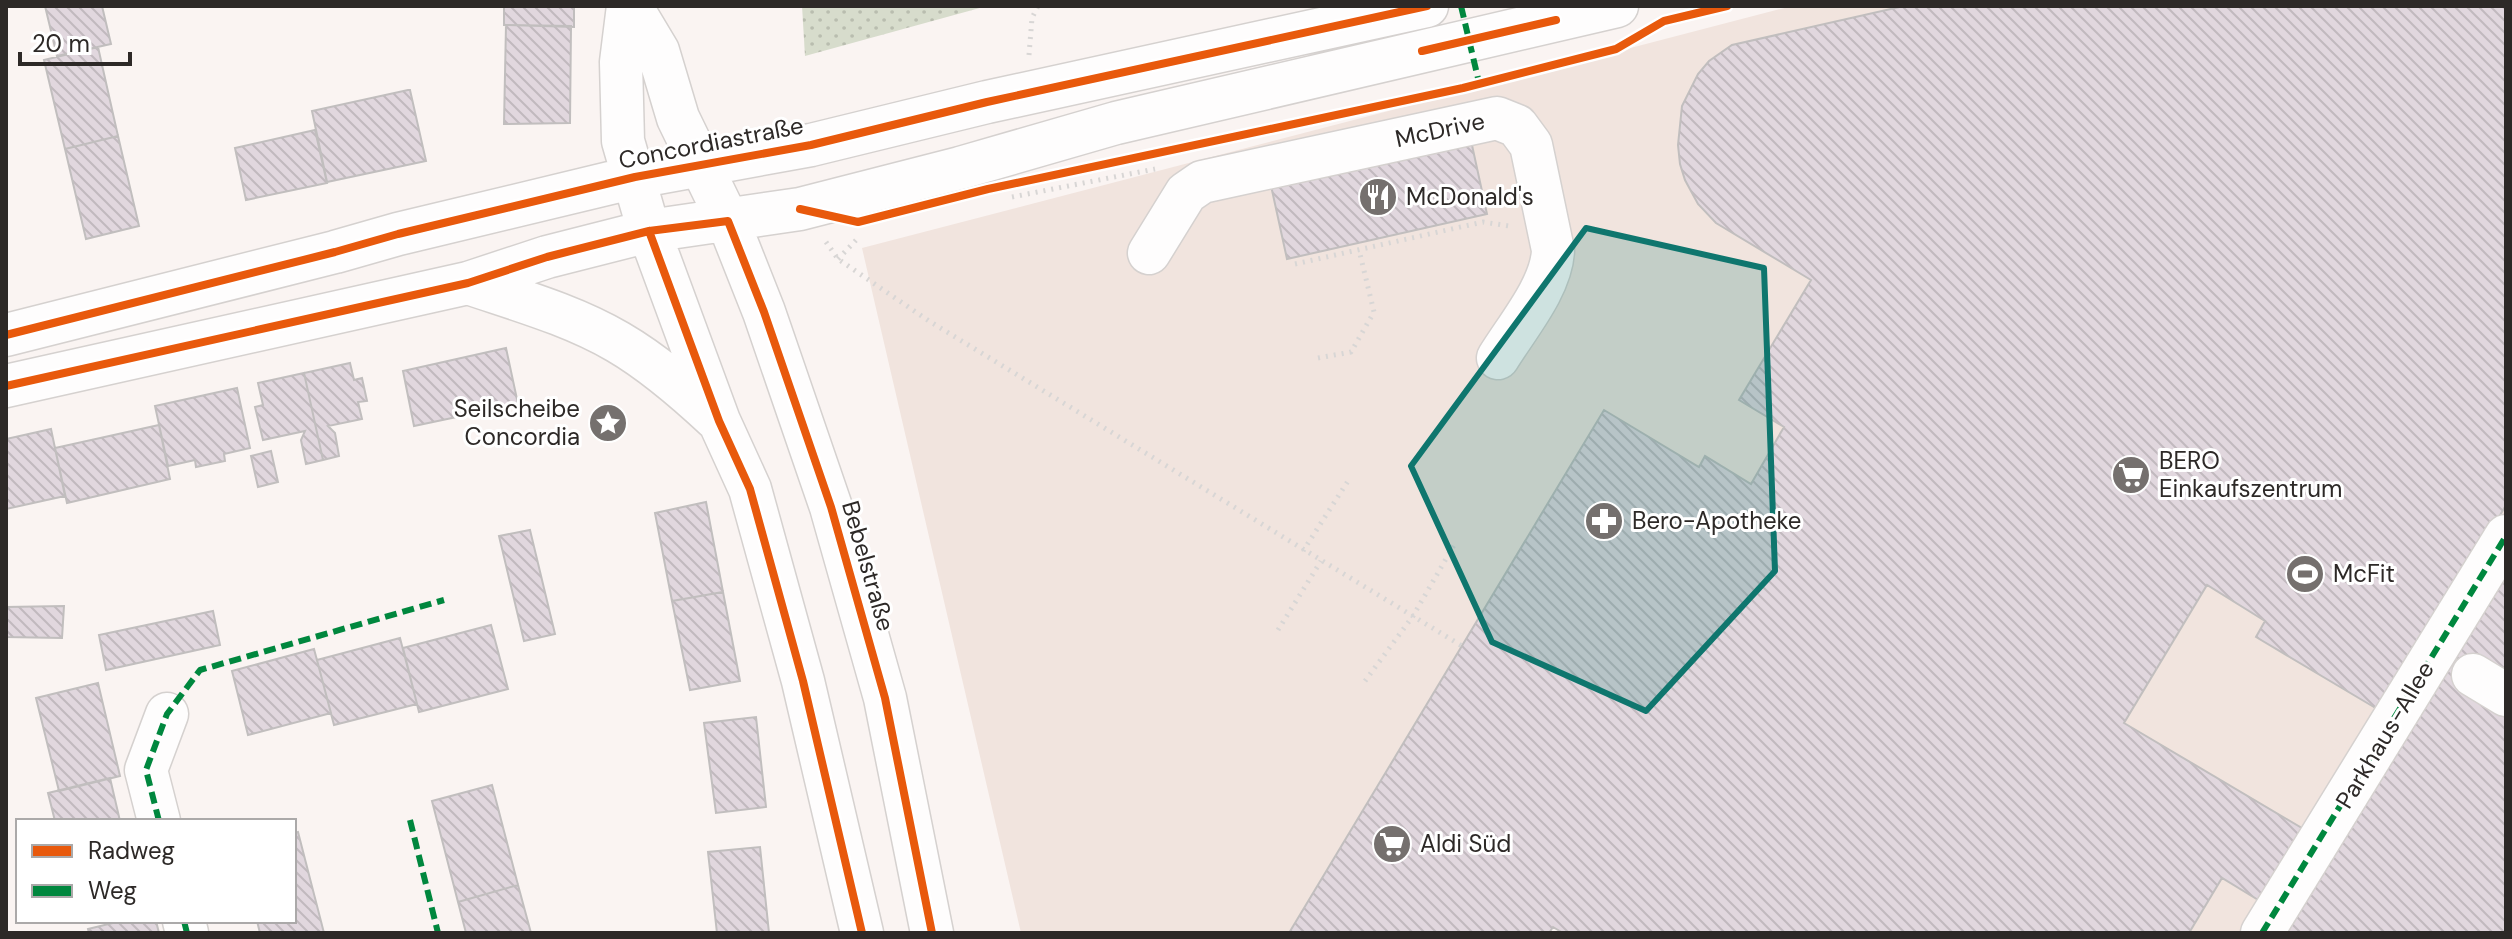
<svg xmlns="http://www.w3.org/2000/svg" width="2512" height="939" viewBox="0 0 2512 939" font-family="'DM Sans',sans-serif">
<defs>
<pattern id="park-dots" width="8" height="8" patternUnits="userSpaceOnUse" patternTransform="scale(2)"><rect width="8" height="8" fill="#d7dccc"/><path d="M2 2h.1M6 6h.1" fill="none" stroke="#b9bdaf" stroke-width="1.8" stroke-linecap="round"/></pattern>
<pattern id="building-back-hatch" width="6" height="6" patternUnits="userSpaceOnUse" patternTransform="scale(2)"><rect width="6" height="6" fill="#e1d7de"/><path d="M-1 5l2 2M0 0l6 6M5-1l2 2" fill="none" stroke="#c1b9be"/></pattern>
</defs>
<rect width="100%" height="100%" fill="#faf4f2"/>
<path fill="#f1e4de" d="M 1792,6 L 1904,6 L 1732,45 L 1710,61 L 1698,74 L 1682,106 L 1678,145 L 1680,164 L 1685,180 L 1698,204 L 1716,223 L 1811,280 L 1739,399 L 1784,427 L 1751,484 L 1705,457 L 1699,467 L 1289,933 L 1021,933 L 862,248 Z
M 2506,505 L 2506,933 L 2189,933 L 2222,878 L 2269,905 L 2311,834 L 2124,723 L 2207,585 L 2265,621 L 2256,637 Z"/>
<path fill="url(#park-dots)" d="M 802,6 L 987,6 L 805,56 Z"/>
<path fill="url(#building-back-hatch)" stroke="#c1bebe" stroke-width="2" d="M 45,6 L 102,6 L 111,44 L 57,56 Z
M 504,6 L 574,6 L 574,27 L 504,25 Z
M 1904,6 L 2506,6 L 2506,505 L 2384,713 L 2256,637 L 2265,621 L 2207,585 L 2124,723 L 2312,834 L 2268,906 L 2222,878 L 2189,933 L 1563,933 L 1553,927 L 1549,933 L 1289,933 L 1604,410 L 1699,467 L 1705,456 L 1751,484 L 1784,427 L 1739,400 L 1811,280 L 1716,223 L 1698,204 L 1685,180 L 1680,164 L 1678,145 L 1682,106 L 1698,74 L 1709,61 L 1732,45 Z
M 506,25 L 571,26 L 570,123 L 504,124 Z
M 98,47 L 118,136 L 65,149 L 44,60 Z
M 408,90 L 410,90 L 426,161 L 327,182 L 312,111 Z
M 315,130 L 327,183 L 246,200 L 235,148 Z
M 118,136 L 139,226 L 86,239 L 65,149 Z
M 1470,136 L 1487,214 L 1287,259 L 1270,181 Z
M 506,348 L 518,404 L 414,426 L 403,371 Z
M 350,363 L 354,380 L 362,378 L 367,401 L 358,402 L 362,419 L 328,426 L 335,433 L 339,456 L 323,460 L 304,373 Z
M 304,373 L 323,460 L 306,464 L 301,440 L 305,431 L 263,440 L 255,407 L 263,405 L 258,383 Z
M 237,388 L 250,448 L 224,454 L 225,461 L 196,467 L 195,460 L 168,466 L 155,406 Z
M 159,425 L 170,479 L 67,503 L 55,448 Z
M 51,429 L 65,496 L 6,509 L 6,439 Z
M 271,451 L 278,482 L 258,487 L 251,456 Z
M 706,502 L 723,592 L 672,601 L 655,513 Z
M 530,530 L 555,634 L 524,641 L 499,536 Z
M 2506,564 L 2506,933 L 2283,933 Z
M 723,592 L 740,681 L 690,690 L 672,601 Z
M 64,606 L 62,638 L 6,637 L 6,607 Z
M 213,611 L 220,645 L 106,670 L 99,635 Z
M 491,625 L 508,689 L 419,712 L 403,648 Z
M 400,638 L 417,704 L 334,725 L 317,660 Z
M 314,649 L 331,713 L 248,735 L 232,671 Z
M 98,683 L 120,776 L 59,791 L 36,698 Z
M 756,717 L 766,807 L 716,813 L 704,723 Z
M 110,778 L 120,821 L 55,821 L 48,793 Z
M 492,785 L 518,885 L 458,902 L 432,801 Z
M 298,832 L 324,933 L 260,933 L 257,921 L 294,921 L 294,833 Z
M 760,847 L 769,933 L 717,933 L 708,852 Z
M 518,885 L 531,933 L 466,933 L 458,902 Z
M 121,921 L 156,921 L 159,933 L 89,933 L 88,929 Z"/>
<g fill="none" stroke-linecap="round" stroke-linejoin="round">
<defs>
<path id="minor" d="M 628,6 L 621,62 L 623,141 L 649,231 L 719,421 L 750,489 L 803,681 L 862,933
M 631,6 L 658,51 L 678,118 L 728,221 L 764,312 L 831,507 L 885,698 L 932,933
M 1149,253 L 1186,193 L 1202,182 L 1497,118 L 1517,126 L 1531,145 L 1553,250 C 1552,286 1517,327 1498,358
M 468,283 C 518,300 572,315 618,342 C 654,363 686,391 716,419
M 6,335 L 335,252 L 398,234 L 635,177 L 811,145 L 987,102 L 1427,6
M 6,386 L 468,283 L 547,257 L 649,231 L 800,209 L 960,168 L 1116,123 L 1617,6
M 2473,675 L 2506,695
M 159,821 L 146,770 L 167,714
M 184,921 L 187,933
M 2262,933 L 2506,536"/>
</defs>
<use href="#minor" stroke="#d5d1cf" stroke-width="45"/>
<path stroke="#d8d6d5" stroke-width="5" stroke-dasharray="2 6" stroke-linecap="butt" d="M 1029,55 L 1032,18 L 1038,6
M 1012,197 L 1155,169
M 826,242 L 838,259 L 929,321 L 1462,646
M 838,259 L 859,237
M 1295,264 L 1483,222 L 1509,226
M 1318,358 L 1351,352 L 1374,312 L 1359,250
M 1303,551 L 1348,481
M 1278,630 L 1321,561
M 1365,681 L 1413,616 L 1454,545"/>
<use href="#minor" stroke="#fefdfd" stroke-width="42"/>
<path stroke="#00873e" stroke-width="6" stroke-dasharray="12 6" stroke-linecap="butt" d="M 1461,6 L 1481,91
M 410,820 L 438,933
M 159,821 L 146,770 L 167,714 L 200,670 L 444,600
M 184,921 L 187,933
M 2262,933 L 2506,536"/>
<defs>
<path id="cycleway" d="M 1422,51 L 1556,20
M 800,209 L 858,222 L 988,189 L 1463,88 L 1616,49 L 1664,21 L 1727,6
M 649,231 L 719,421 L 750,489 L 803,681 L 862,933
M 6,335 L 335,252 L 398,234 L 635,177 L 811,145 L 987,102 L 1427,6
M 6,386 L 468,283 L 547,257 L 649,231 L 728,221 L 764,312 L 831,507 L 885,698 L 932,933"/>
</defs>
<use href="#cycleway" stroke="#fff" stroke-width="13"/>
<use href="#cycleway" stroke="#e8590c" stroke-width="8"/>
</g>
<path fill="#0f766e" fill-opacity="0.2" stroke="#0f766e" stroke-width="6" stroke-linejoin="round" d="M 1586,228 L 1764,268 L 1775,571 L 1646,711 L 1492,642 L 1411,466 Z"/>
<defs>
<symbol id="restaurant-disc" viewBox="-11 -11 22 22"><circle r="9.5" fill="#75706e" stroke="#fff"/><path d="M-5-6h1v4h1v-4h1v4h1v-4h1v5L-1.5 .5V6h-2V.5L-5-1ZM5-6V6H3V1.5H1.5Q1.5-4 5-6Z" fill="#fff"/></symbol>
<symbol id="sight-disc" viewBox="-11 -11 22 22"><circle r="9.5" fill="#75706e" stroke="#fff"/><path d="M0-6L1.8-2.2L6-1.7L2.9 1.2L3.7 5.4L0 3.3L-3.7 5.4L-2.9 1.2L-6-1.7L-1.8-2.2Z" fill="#fff"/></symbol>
<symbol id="supermarket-disc" viewBox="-11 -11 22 22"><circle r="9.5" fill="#75706e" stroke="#fff"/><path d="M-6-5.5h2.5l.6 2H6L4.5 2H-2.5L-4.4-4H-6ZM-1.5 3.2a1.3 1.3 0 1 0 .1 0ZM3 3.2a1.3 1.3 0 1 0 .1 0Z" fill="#fff"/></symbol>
<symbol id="pharmacy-disc" viewBox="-11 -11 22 22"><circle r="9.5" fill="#75706e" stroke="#fff"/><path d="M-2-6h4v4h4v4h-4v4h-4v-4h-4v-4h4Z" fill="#fff"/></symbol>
<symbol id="stadium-disc" viewBox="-11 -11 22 22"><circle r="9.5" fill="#75706e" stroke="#fff"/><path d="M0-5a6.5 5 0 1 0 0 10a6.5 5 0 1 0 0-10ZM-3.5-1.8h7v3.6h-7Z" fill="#fff"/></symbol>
</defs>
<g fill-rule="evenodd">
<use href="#restaurant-disc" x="1356" y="175" width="44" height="44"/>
<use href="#sight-disc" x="586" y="401" width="44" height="44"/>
<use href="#supermarket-disc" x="2109" y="453" width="44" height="44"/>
<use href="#pharmacy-disc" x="1582" y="499" width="44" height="44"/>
<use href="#stadium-disc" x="2283" y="552" width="44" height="44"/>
<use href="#supermarket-disc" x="1370" y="822" width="44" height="44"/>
</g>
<g text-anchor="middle" stroke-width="6" stroke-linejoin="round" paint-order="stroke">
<g font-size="24" fill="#2d2927" stroke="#fff">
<text transform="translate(1440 130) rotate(-12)" y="8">McDrive</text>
<text transform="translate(711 143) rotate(-11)" y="8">Concordiastraße</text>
<text transform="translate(868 566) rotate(74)" y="8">Bebelstraße</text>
<text transform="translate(2385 735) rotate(-59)" y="8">Parkhaus-Allee</text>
</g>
<g font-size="24" fill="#2d2927" stroke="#fff" text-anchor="start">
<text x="1406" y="205">McDonald's</text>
<text x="580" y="417" text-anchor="end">Seilscheibe<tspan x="580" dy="28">Concordia</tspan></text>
<text x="2159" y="469">BERO<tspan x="2159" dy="28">Einkaufszentrum</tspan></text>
<text x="1632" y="529">Bero-Apotheke</text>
<text x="2333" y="582">McFit</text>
<text x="1420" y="852">Aldi Süd</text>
</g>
</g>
<rect width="2512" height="939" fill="none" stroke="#2d2927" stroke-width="16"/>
<rect x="16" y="819" width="280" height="104" fill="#ffffff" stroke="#aba9a9" stroke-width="2"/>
<rect x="32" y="845" width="40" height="12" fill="#e8590c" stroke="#aba9a9" stroke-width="2"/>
<text x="88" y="859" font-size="24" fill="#2d2927">Radweg</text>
<rect x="32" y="885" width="40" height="12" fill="#00873e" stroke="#aba9a9" stroke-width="2"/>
<text x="88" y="899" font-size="24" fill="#2d2927">Weg</text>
<path d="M20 52v12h110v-12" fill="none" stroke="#2d2927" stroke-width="4"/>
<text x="32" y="52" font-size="24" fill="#2d2927" stroke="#ffffff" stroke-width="6" paint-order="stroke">20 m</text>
</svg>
